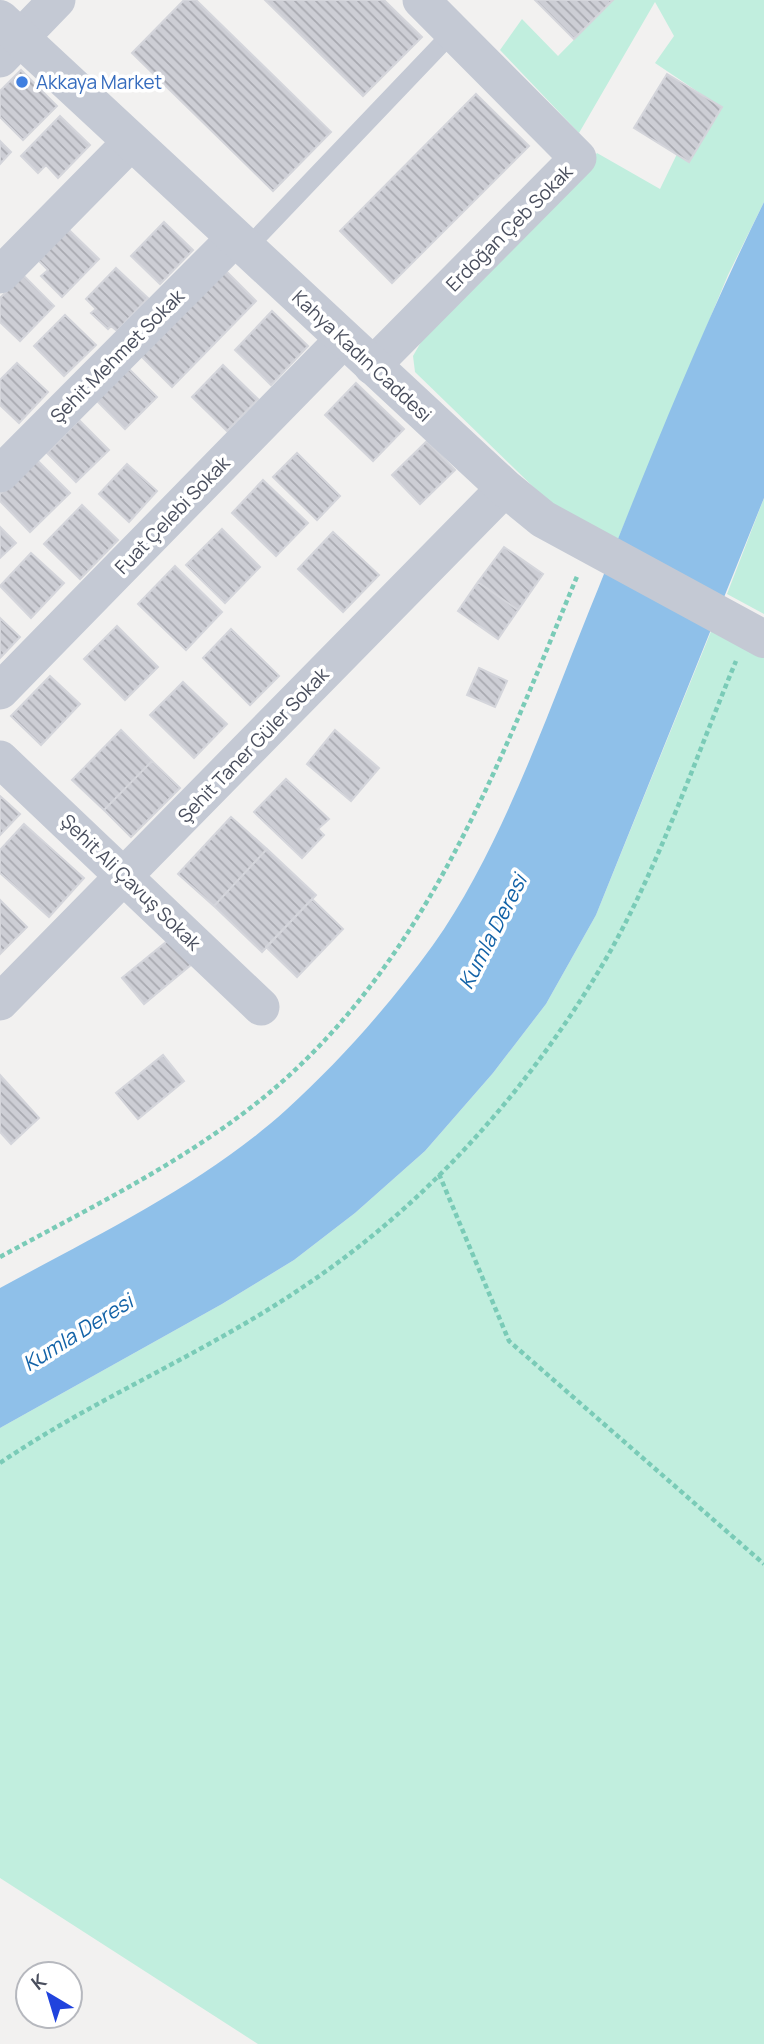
<svg xmlns="http://www.w3.org/2000/svg" width="764" height="2044" viewBox="0 0 764 2044" font-family="Manrope,sans-serif">
<defs>
<pattern id="building-back-hatch" width="6" height="6" patternUnits="userSpaceOnUse" patternTransform="scale(1.75)"><rect width="6" height="6" fill="#cdced5"/><path d="M-1 5l2 2M0 0l6 6M5-1l2 2" fill="none" stroke="#a8a9b0"/></pattern>
</defs>
<rect width="100%" height="100%" fill="#f2f1f0"/>
<path fill="#c1eede" d="M 613,0 L 764,0 L 764,202 L 728,275 L 618,539 L 553,506 L 415,372 L 413,356 L 421,342 L 597,153 L 660,189 L 677,154 L 689,161 L 722,108 L 655,63 L 674,36 L 655,2 L 579,133 L 500,50 L 522,19 L 558,56 Z
M 764,498 L 764,614 L 727,594 Z
M 712,629 L 764,657 L 764,2044 L 258,2044 L 0,1878 L 0,1428 L 222,1304 L 294,1260 L 355,1213 L 425,1151 L 493,1073 L 546,1004 L 596,915 Z"/>
<path fill="#8fc0e9" d="M 764,202 L 764,498 L 596,915 L 546,1004 L 493,1073 L 425,1151 L 355,1213 L 294,1260 L 222,1304 L 0,1428 L 0,1288 C 97,1235 203,1185 286,1110 C 340,1061 391,1003 433,945 C 504,845 551,703 598,589 C 650,458 702,328 764,202 Z"/>
<path fill="url(#building-back-hatch)" stroke="#d4d5db" stroke-width="2" d="M 184,0 L 196,0 L 331,132 L 273,191 L 132,53 Z
M 265,0 L 384,0 L 422,37 L 363,96 Z
M 535,0 L 613,0 L 574,39 Z
M 21,70 L 57,106 L 23,140 L 0,117 L 0,91 Z
M 667,74 L 722,107 L 689,162 L 634,128 Z
M 476,94 L 529,146 L 392,283 L 340,231 Z
M 60,116 L 90,145 L 58,178 L 46,165 L 38,173 L 21,156 Z
M 0,141 L 11,152 L 0,164 Z
M 164,222 L 193,250 L 160,284 L 131,256 Z
M 67,228 L 99,259 L 62,297 L 41,276 L 48,270 L 36,258 Z
M 222,267 L 256,301 L 172,387 L 138,353 Z
M 116,268 L 148,298 L 117,331 L 111,326 L 108,329 L 91,313 L 96,309 L 86,299 Z
M 23,275 L 54,306 L 20,341 L 0,322 L 0,298 Z
M 272,311 L 308,346 L 271,385 L 235,350 Z
M 65,315 L 96,345 L 64,376 L 34,346 Z
M 17,363 L 48,392 L 19,423 L 0,405 L 0,380 Z
M 223,365 L 258,399 L 227,431 L 192,397 Z
M 127,367 L 157,397 L 125,429 L 95,399 Z
M 356,383 L 404,429 L 373,461 L 325,415 Z
M 79,420 L 109,450 L 76,482 L 47,453 Z
M 427,441 L 455,470 L 420,504 L 392,475 Z
M 297,453 L 340,496 L 317,520 L 273,477 Z
M 36,459 L 70,493 L 30,532 L 0,501 L 0,494 Z
M 127,464 L 157,491 L 129,522 L 99,494 Z
M 263,480 L 308,523 L 276,556 L 232,513 Z
M 82,505 L 118,540 L 80,579 L 44,544 Z
M 0,527 L 16,543 L 0,558 Z
M 222,529 L 260,567 L 225,603 L 186,565 Z
M 333,532 L 379,575 L 343,612 L 298,569 Z
M 504,547 L 543,574 L 518,610 L 478,582 Z
M 31,553 L 64,583 L 31,618 L 0,586 Z
M 175,566 L 222,612 L 186,650 L 138,604 Z
M 478,582 L 518,610 L 498,639 L 458,611 Z
M 0,618 L 20,637 L 0,658 Z
M 117,626 L 158,667 L 125,700 L 84,659 Z
M 231,629 L 279,676 L 250,705 L 203,658 Z
M 479,668 L 507,681 L 495,707 L 467,695 Z
M 50,676 L 80,704 L 41,745 L 11,716 Z
M 183,682 L 227,724 L 194,758 L 150,715 Z
M 121,730 L 152,761 L 104,810 L 72,780 Z
M 335,730 L 379,768 L 351,801 L 307,764 Z
M 152,761 L 180,788 L 131,837 L 104,810 Z
M 286,779 L 329,819 L 318,829 L 324,835 L 302,858 L 254,812 Z
M 0,796 L 20,814 L 0,835 Z
M 231,817 L 267,849 L 214,906 L 178,874 Z
M 24,824 L 84,878 L 49,917 L 0,873 L 0,850 Z
M 267,849 L 316,895 L 262,952 L 214,906 Z
M 312,899 L 343,929 L 297,977 L 266,947 Z
M 0,900 L 27,927 L 0,954 Z
M 171,938 L 192,964 L 144,1004 L 122,978 Z
M 163,1055 L 184,1081 L 138,1119 L 116,1093 Z
M 0,1075 L 39,1118 L 11,1144 L 0,1132 Z"/>
<g fill="none" stroke-linecap="round" stroke-linejoin="round">
<path stroke="#7acbb7" stroke-width="4.5" stroke-dasharray="5 3.5" stroke-linecap="butt" d="M 439,1174 L 509,1341 L 764,1564
M 0,1257 C 82,1212 166,1171 241,1115 C 419,984 497,769 578,574
M 0,1463 C 97,1397 206,1353 303,1287 C 428,1204 532,1086 607,957 C 660,864 695,759 736,661"/>
<path stroke="#c4c9d4" stroke-width="18" d="M 246,249 L 453,32"/>
<path stroke="#c4c9d4" stroke-width="37" d="M 0,59 L 57,0
M 0,275 L 131,142
M 372,366 L 578,158 L 421,0
M 0,474 L 235,238
M 0,691 L 343,340
M 0,759 L 261,1007
M 0,1002 L 505,488"/>
<path stroke="#c4c9d4" stroke-width="38" d="M 0,19 L 505,488 L 543,519 L 764,639"/>
</g>
<circle fill="#3f7fe0" stroke="#fff" stroke-width="2.5" cx="22" cy="82" r="7"/>
<g text-anchor="middle" stroke-width="7" stroke-linejoin="round" paint-order="stroke">
<g font-size="19" fill="#366cbe" stroke="#fff" text-anchor="start">
<text x="36" y="89">Akkaya Market</text>
</g>
<g font-size="19" fill="#494e5d" stroke="#fff">
<text transform="translate(509 228) rotate(-45)" y="7">Erdoğan Çeb Sokak</text>
<text transform="translate(117 356) rotate(-45)" y="7">Şehit Mehmet Sokak</text>
<text transform="translate(362 356) rotate(43)" y="7">Kahya Kadın Caddesi</text>
<text transform="translate(172 515) rotate(-46)" y="7">Fuat Çelebi Sokak</text>
<text transform="translate(253 745) rotate(-46)" y="7">Şehit Taner Güler Sokak</text>
<text transform="translate(131 882) rotate(44)" y="7">Şehit Ali Çavuş Sokak</text>
</g>
<g font-size="21" font-style="italic" fill="#1262a7" stroke="#fff">
<text transform="translate(493 932) rotate(-63)" y="7">Kumla Deresi</text>
<text transform="translate(78 1333) rotate(-32)" y="7">Kumla Deresi</text>
</g>
</g>
<g transform="translate(49 1995) rotate(322)"><circle r="33" fill="#ffffff" stroke="#b6b8be" stroke-width="2"/>
<path d="M0-5L12 26L0 18L-12 26Z" fill="#2043dd"/>
<text y="-10" font-size="19" font-weight="bold" text-anchor="middle" fill="#494e5d">K</text>
</g>
</svg>
